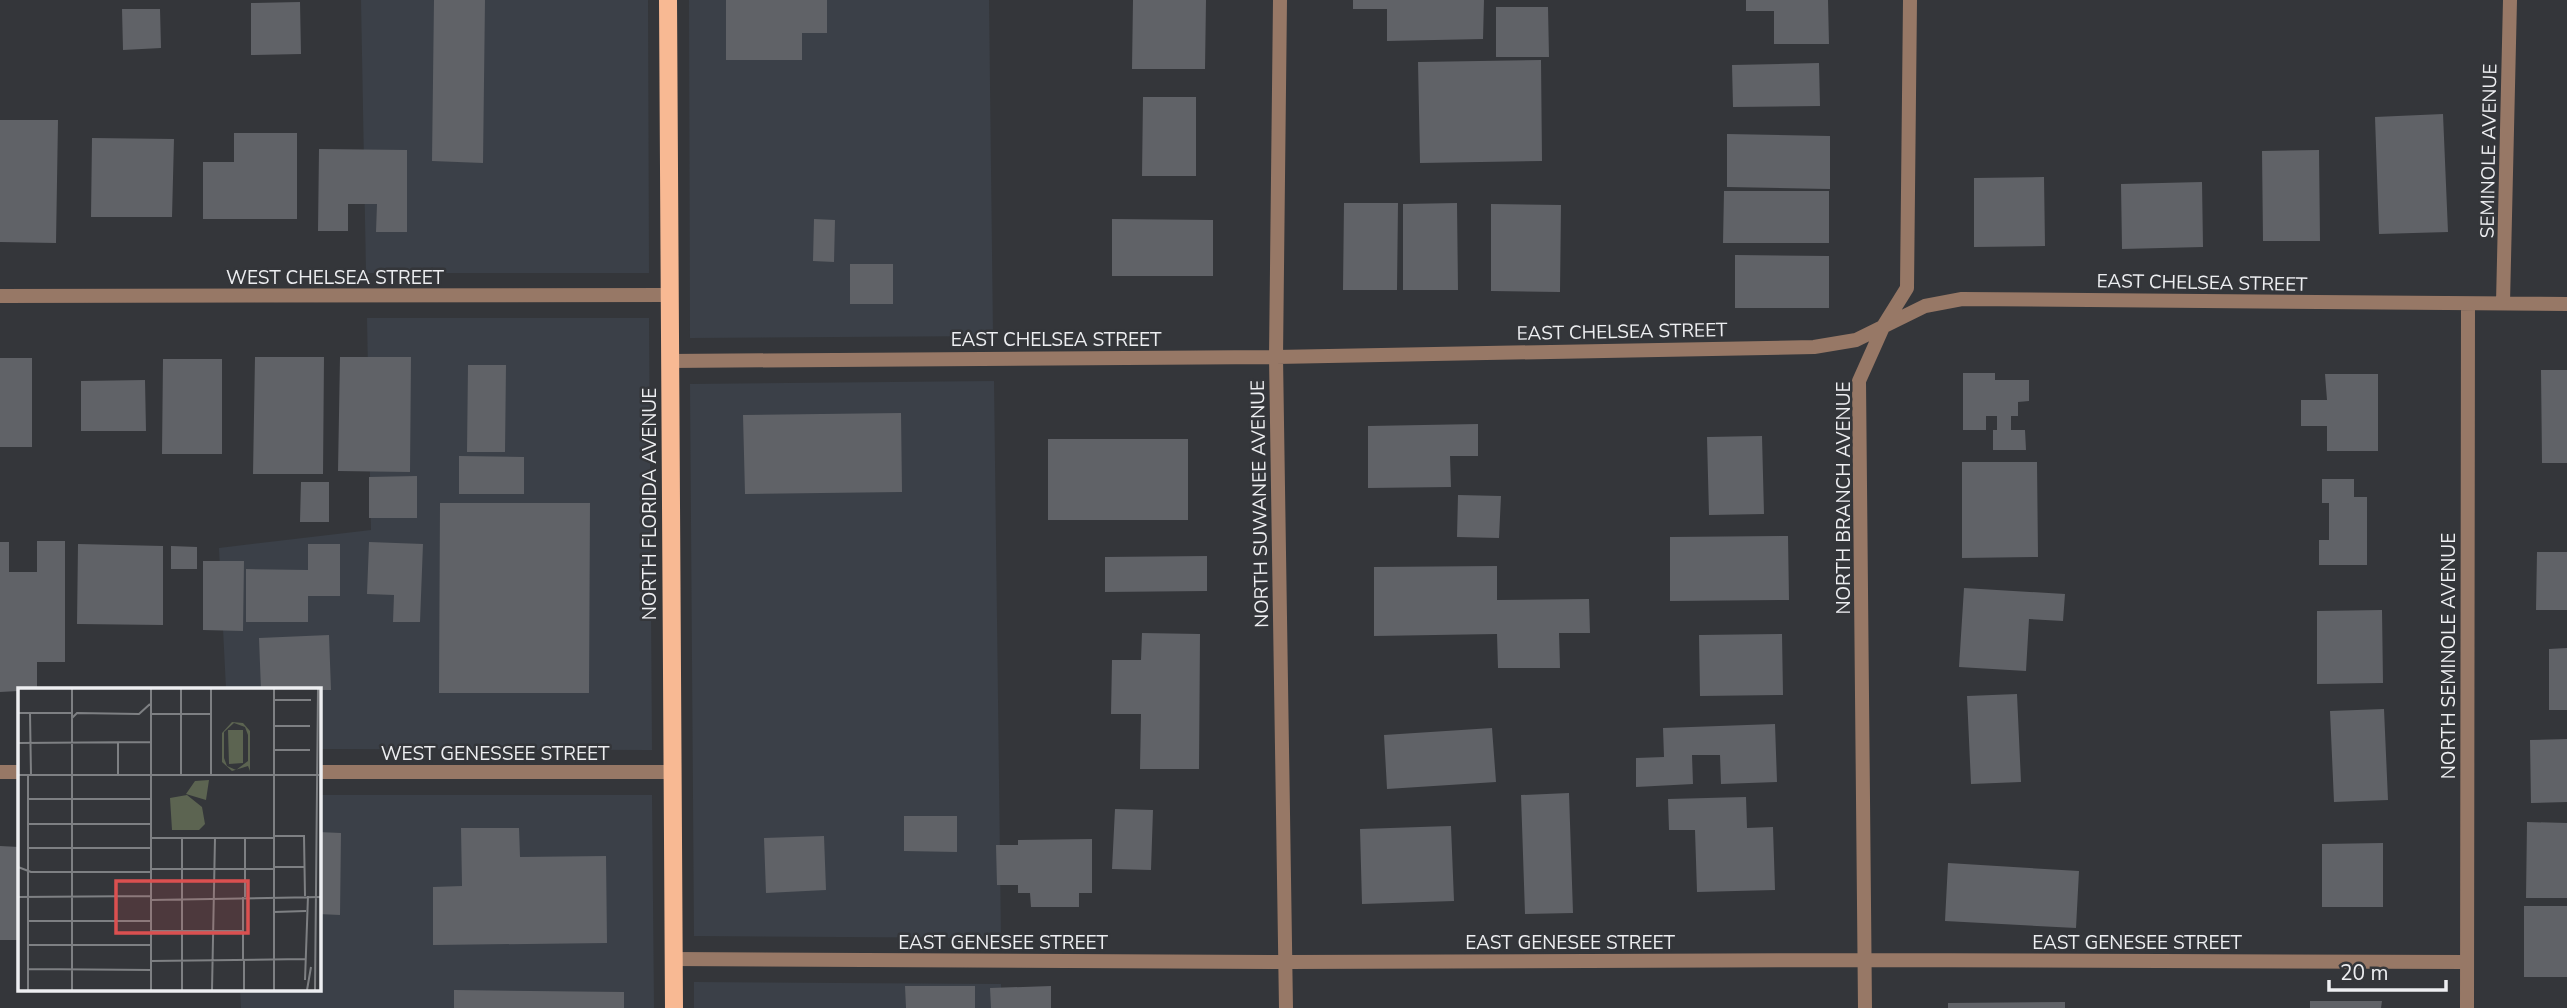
<svg xmlns="http://www.w3.org/2000/svg" width="2567" height="1008" viewBox="0 0 2567 1008" font-family="'Nunito Sans',sans-serif">
<rect width="100%" height="100%" fill="#34363a"/>
<path fill="#3b4048" d="M 361,0 L 648,0 L 649,273 L 366,273 Z
M 689,0 L 989,0 L 993,336 L 690,338 Z
M 367,318 L 649,318 L 652,750 L 319,749 L 318,690 L 226,689 L 219,548 L 371,530 Z
M 994,381 L 1001,938 L 694,936 L 690,384 Z
M 319,795 L 652,795 L 654,1008 L 241,1008 L 240,989 L 318,989 Z
M 694,982 L 1001,984 L 1002,1008 L 694,1008 Z"/>
<path fill="#606267" d="M 434,0 L 485,0 L 483,163 L 432,161 Z
M 726,0 L 827,0 L 827,33 L 802,33 L 802,60 L 726,60 Z
M 1133,0 L 1206,0 L 1205,69 L 1132,69 Z
M 1353,0 L 1484,0 L 1483,39 L 1387,41 L 1387,9 L 1353,9 Z
M 1746,0 L 1828,0 L 1829,44 L 1774,44 L 1774,11 L 1746,11 Z
M 300,2 L 301,54 L 251,55 L 251,3 Z
M 1496,7 L 1548,7 L 1549,57 L 1496,57 Z
M 122,9 L 160,9 L 161,48 L 123,50 Z
M 1541,60 L 1542,161 L 1420,163 L 1418,62 Z
M 1819,63 L 1820,106 L 1733,107 L 1732,65 Z
M 1143,97 L 1196,97 L 1196,176 L 1142,176 Z
M 2443,114 L 2448,232 L 2379,234 L 2375,117 Z
M 0,120 L 58,120 L 56,243 L 0,242 Z
M 234,133 L 297,133 L 297,219 L 203,219 L 203,162 L 234,162 Z
M 1727,134 L 1830,136 L 1830,189 L 1727,187 Z
M 92,138 L 174,139 L 172,217 L 91,217 Z
M 319,149 L 407,150 L 407,232 L 376,232 L 377,204 L 348,204 L 348,231 L 318,231 Z
M 2319,150 L 2320,241 L 2263,241 L 2262,151 Z
M 2044,177 L 2045,246 L 1974,247 L 1974,178 Z
M 2202,182 L 2203,247 L 2122,249 L 2121,184 Z
M 1724,191 L 1829,191 L 1829,243 L 1723,243 Z
M 1344,203 L 1398,203 L 1397,290 L 1343,290 Z
M 1457,203 L 1458,290 L 1403,290 L 1403,204 Z
M 1491,204 L 1561,205 L 1560,292 L 1491,291 Z
M 814,219 L 835,220 L 834,262 L 813,261 Z
M 1112,219 L 1213,220 L 1213,276 L 1112,276 Z
M 1735,255 L 1829,256 L 1829,308 L 1735,308 Z
M 850,264 L 893,264 L 893,304 L 850,304 Z
M 255,357 L 324,357 L 323,474 L 253,474 Z
M 340,357 L 411,357 L 410,472 L 338,471 Z
M 0,358 L 32,358 L 32,447 L 0,447 Z
M 163,359 L 222,359 L 222,454 L 162,454 Z
M 468,365 L 506,365 L 505,452 L 467,452 Z
M 2541,370 L 2567,370 L 2567,463 L 2542,463 Z
M 1963,373 L 1995,373 L 1995,380 L 2029,380 L 2029,401 L 2018,402 L 2018,416 L 2011,416 L 2011,430 L 2025,430 L 2026,450 L 1993,450 L 1993,430 L 1997,430 L 1997,416 L 1986,416 L 1986,430 L 1963,430 Z
M 2325,374 L 2378,374 L 2378,451 L 2327,451 L 2327,426 L 2301,426 L 2301,400 L 2327,400 Z
M 145,380 L 146,431 L 81,431 L 81,381 Z
M 901,413 L 902,492 L 745,494 L 743,415 Z
M 1478,424 L 1478,456 L 1450,456 L 1451,487 L 1368,488 L 1368,426 Z
M 1762,436 L 1764,514 L 1709,515 L 1707,437 Z
M 1048,439 L 1188,439 L 1188,520 L 1048,520 Z
M 459,456 L 524,457 L 524,494 L 459,494 Z
M 1962,462 L 2037,462 L 2038,557 L 1962,558 Z
M 417,476 L 417,518 L 369,518 L 369,477 Z
M 2322,479 L 2354,479 L 2354,497 L 2367,497 L 2367,565 L 2319,565 L 2319,540 L 2329,540 L 2329,503 L 2322,503 Z
M 301,482 L 329,482 L 329,522 L 300,522 Z
M 1458,495 L 1501,496 L 1499,538 L 1457,537 Z
M 440,503 L 590,503 L 589,693 L 439,693 Z
M 1788,536 L 1789,600 L 1670,601 L 1670,537 Z
M 37,541 L 65,541 L 65,662 L 37,662 L 37,690 L 0,692 L 0,542 L 9,542 L 9,572 L 37,572 Z
M 369,542 L 423,544 L 420,622 L 393,622 L 394,595 L 367,594 Z
M 78,544 L 163,546 L 163,625 L 77,624 Z
M 308,544 L 340,544 L 340,596 L 308,596 L 308,622 L 246,622 L 246,569 L 308,570 Z
M 171,546 L 197,547 L 197,569 L 171,569 Z
M 2537,552 L 2567,552 L 2567,610 L 2536,610 Z
M 1207,556 L 1207,591 L 1105,592 L 1105,557 Z
M 203,561 L 244,561 L 243,631 L 203,630 Z
M 1497,566 L 1497,600 L 1589,599 L 1590,633 L 1559,633 L 1560,668 L 1498,668 L 1497,634 L 1374,636 L 1374,567 Z
M 1964,588 L 2065,594 L 2063,621 L 2029,619 L 2026,671 L 1959,667 Z
M 2382,610 L 2383,683 L 2317,684 L 2317,611 Z
M 1142,633 L 1200,634 L 1199,769 L 1140,769 L 1141,714 L 1111,714 L 1112,660 L 1141,660 Z
M 1782,634 L 1783,695 L 1700,696 L 1699,635 Z
M 329,635 L 331,690 L 261,690 L 259,638 Z
M 2567,648 L 2567,710 L 2549,710 L 2549,649 Z
M 2017,694 L 2021,782 L 1971,784 L 1967,696 Z
M 2384,709 L 2388,800 L 2334,802 L 2330,711 Z
M 1775,724 L 1777,782 L 1721,784 L 1720,755 L 1692,755 L 1693,784 L 1636,787 L 1636,758 L 1664,757 L 1663,728 Z
M 1492,728 L 1496,782 L 1387,789 L 1384,735 Z
M 2567,739 L 2567,802 L 2531,803 L 2530,740 Z
M 1569,793 L 1573,913 L 1525,914 L 1521,795 Z
M 1746,797 L 1747,828 L 1773,827 L 1775,890 L 1697,892 L 1695,830 L 1669,830 L 1668,799 Z
M 1115,809 L 1153,810 L 1151,870 L 1112,869 Z
M 904,816 L 957,816 L 957,852 L 904,851 Z
M 2527,822 L 2567,823 L 2567,898 L 2526,898 Z
M 1451,826 L 1454,901 L 1362,904 L 1360,829 Z
M 461,828 L 519,828 L 520,857 L 606,856 L 607,943 L 433,945 L 433,887 L 462,886 Z
M 318,832 L 341,833 L 340,915 L 318,914 Z
M 824,836 L 826,890 L 766,893 L 764,838 Z
M 1092,839 L 1092,893 L 1079,893 L 1079,907 L 1031,907 L 1030,893 L 1018,893 L 1018,885 L 997,885 L 996,845 L 1018,845 L 1018,840 Z
M 2383,843 L 2383,907 L 2322,907 L 2322,844 Z
M 0,846 L 19,847 L 19,940 L 0,940 Z
M 1948,863 L 2079,871 L 2076,928 L 1945,921 Z
M 2524,906 L 2567,906 L 2567,977 L 2524,977 Z
M 905,986 L 975,986 L 975,1008 L 906,1008 Z
M 1051,986 L 1051,1008 L 991,1008 L 990,988 Z
M 454,990 L 624,992 L 624,1008 L 454,1008 Z
M 2310,1001 L 2382,1001 L 2381,1008 L 2310,1008 Z
M 2065,1002 L 2065,1008 L 1948,1008 L 1948,1003 Z"/>
<g fill="none" stroke-linecap="round" stroke-linejoin="round">
<path stroke="#977866" stroke-width="14" d="M 1280,0 L 1276,357 L 1286,1008
M 0,296 L 669,295
M 2503,303 L 2510,0
M 669,361 L 1276,357 L 1814,347 L 1856,340 L 1925,306 L 1962,299 L 2567,304
M 0,772 L 19,772
M 318,772 L 672,772
M 673,959 L 1287,962 L 1865,960 L 2467,962
M 1865,1008 L 1859,381 L 1884,325 L 1907,288 L 1910,0
M 2467,1008 L 2468,304"/>
<path stroke="#f8b993" stroke-width="18" d="M 668,0 L 674,1008"/>
</g>
<g text-anchor="middle" stroke-width="5" stroke-linejoin="round" paint-order="stroke">
<g font-size="19" fill="#edeef1" stroke="#34363a">
<text transform="translate(2488 151) rotate(-89)" y="7">SEMINOLE AVENUE</text>
<text x="335" y="284">WEST CHELSEA STREET</text>
<text transform="translate(2202 282) rotate(1)" y="7">EAST CHELSEA STREET</text>
<text transform="translate(1622 331) rotate(-1)" y="7">EAST CHELSEA STREET</text>
<text x="1056" y="346">EAST CHELSEA STREET</text>
<text transform="translate(1843 498) rotate(-90)" y="7">NORTH BRANCH AVENUE</text>
<text transform="translate(649 504) rotate(-90)" y="7">NORTH FLORIDA AVENUE</text>
<text transform="translate(1259 504) rotate(-91)" y="7">NORTH SUWANEE AVENUE</text>
<text transform="translate(2448 656) rotate(-90)" y="7">NORTH SEMINOLE AVENUE</text>
<text x="495" y="760">WEST GENESSEE STREET</text>
<text x="1003" y="949">EAST GENESEE STREET</text>
<text x="1570" y="949">EAST GENESEE STREET</text>
<text x="2137" y="949">EAST GENESEE STREET</text>
</g>
</g>
<g transform="translate(18 688)">
<rect width="303" height="303" fill="#34363a"/>
<path d="M 214,34 L 225,35 L 232,43 L 232,83 L 230,78 L 214,83 L 204,74 L 204,45 ZM 216,35 L 227,39 L 230,47 L 230,73 L 218,82 L 209,78 L 206,70 L 206,44 ZM 210,42 L 225,42 L 225,75 L 211,76 ZM 191,92 L 188,112 L 168,106 L 177,93 ZM 169,107 L 184,119 L 187,136 L 181,142 L 154,142 L 152,110 Z" fill="#5c6451" fill-rule="evenodd"/>
<path fill="none" stroke="#7e8083" stroke-width="2" d="M 54,1 L 54,302M 133,1 L 133,302M 193,1 L 193,87M 256,12 L 293,12M 0,25 L 53,25M 12,25 L 13,87M 134,26 L 193,26M 54,30 L 59,25 L 121,26 L 132,16M 256,38 L 292,38M 0,55 L 133,54M 256,62 L 292,62M 0,87 L 301,87M 10,87 L 10,302M 100,87 L 100,55M 163,87 L 163,1M 10,111 L 133,111M 10,136 L 133,136M 256,148 L 286,148 L 287,208M 133,150 L 256,150M 164,150 L 164,302M 10,160 L 133,160M 0,179 L 13,184 L 132,184M 256,179 L 287,179M 132,181 L 256,181M 0,209 L 133,208M 225,209 L 225,271M 227,209 L 227,150M 133,212 L 303,209M 256,224 L 288,223M 10,233 L 133,233M 133,243 L 225,243M 10,257 L 133,257M 133,273 L 287,271M 10,281 L 133,282M 287,292 L 290,208M 194,302 L 197,150M 226,302 L 226,271M 256,302 L 256,1M 289,302 L 293,279M 297,302 L 300,1"/>
<path fill="#db5050" fill-opacity="0.15" stroke="#db5050" stroke-width="3.5" d="M 98,193 L 230,193 L 230,245 L 98,245 Z"/>
<rect width="303" height="303" fill="none" stroke="#edeef1" stroke-width="3.5"/>
</g>
<path d="M2329 980v10h117v-10" fill="none" stroke="#edeef1" stroke-width="3.5"/>
<text x="2340" y="980" font-size="21" fill="#edeef1" stroke="#34363a" stroke-width="5" paint-order="stroke">20 m</text>
</svg>
